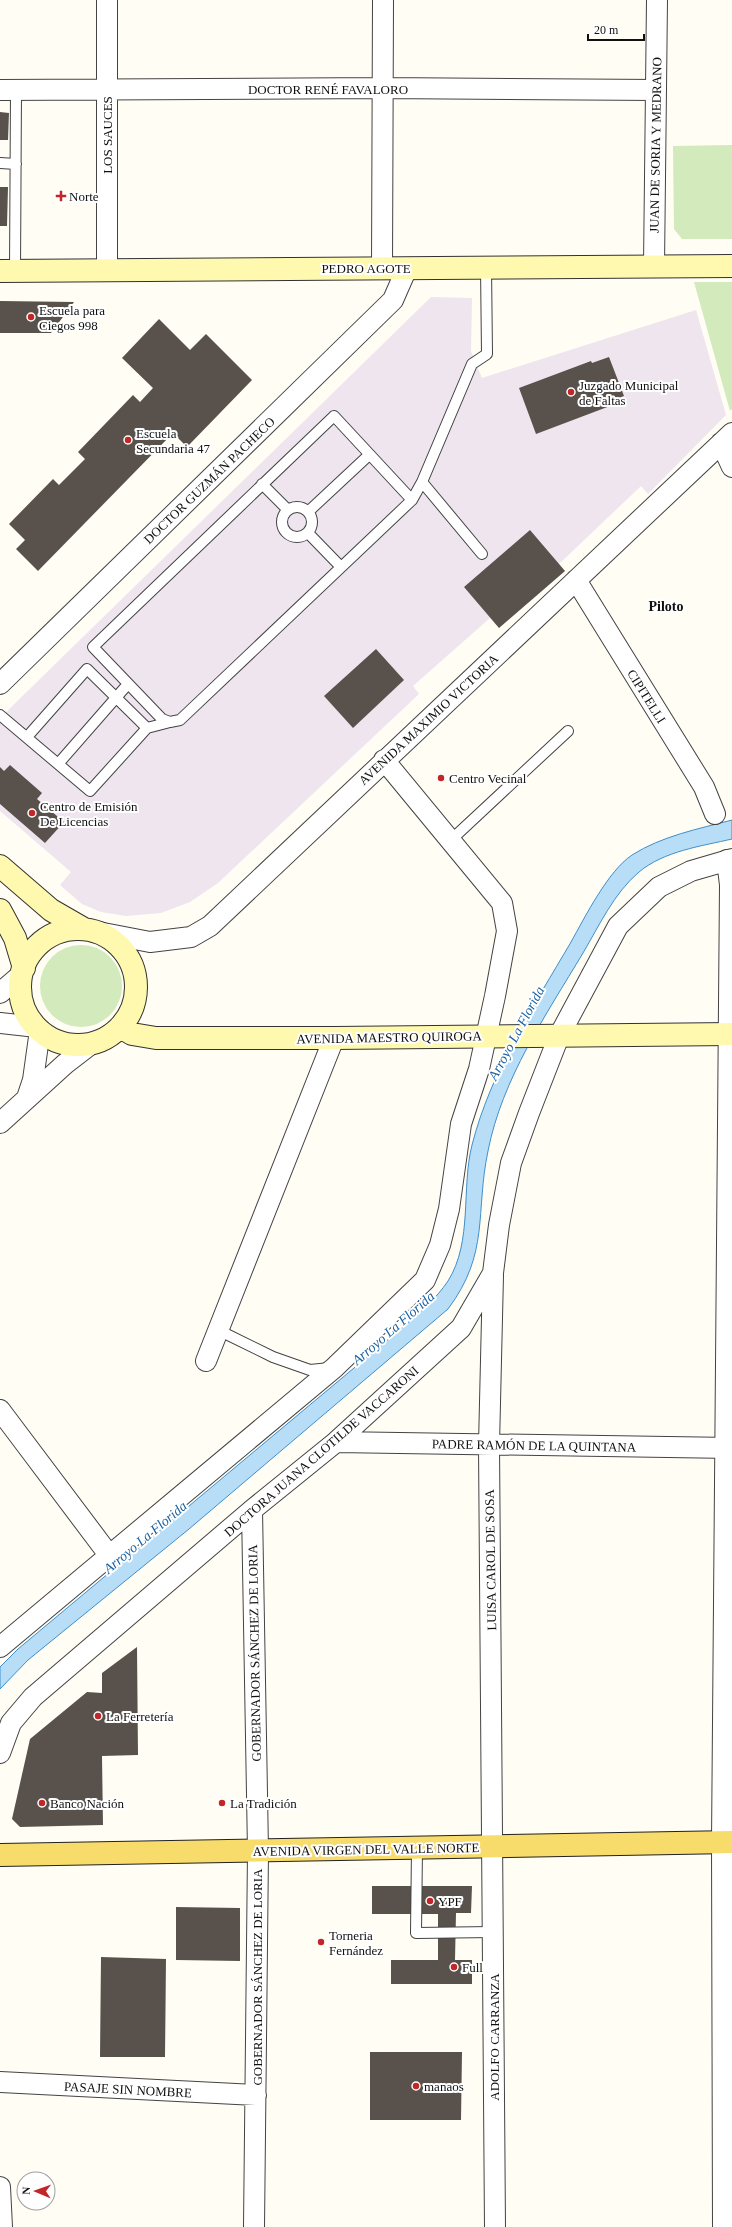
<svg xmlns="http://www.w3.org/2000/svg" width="732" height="2227" viewBox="0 0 732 2227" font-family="'Times New Roman',serif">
<rect width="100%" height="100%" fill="#fffdf4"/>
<path fill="#eee5ee" d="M 431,297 L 472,298 L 471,351 L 482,378 L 696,310 L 726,415 L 648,494 L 641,486 L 559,564 L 565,571 L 499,628 L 490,618 L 413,686 L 419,694 L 218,883 L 190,902 L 161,913 L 126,916 L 101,912 L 82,904 L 60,885 L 71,872 L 0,811 L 0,718 Z"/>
<path fill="#d2eabc" d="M 732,145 L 732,239 L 682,239 L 674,229 L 673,146 Z
M 694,282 L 732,282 L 732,409 L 730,411 Z
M40 986a41 41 0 1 1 82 0a41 41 0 1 1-82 0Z"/>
<path fill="#b8ddf6" stroke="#3f8fcd" d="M 732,820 L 732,839 C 702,846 664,851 639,872 C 614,893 599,926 583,953 C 546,1015 502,1079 488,1151 C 475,1213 490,1253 448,1309 L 189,1529 L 28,1660 L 0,1689 L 0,1667 L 18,1649 L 403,1327 C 419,1313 436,1299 448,1281 C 473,1241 461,1188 472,1145 C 491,1071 533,1007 571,942 C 585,917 608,871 632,855 C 662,836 698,829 732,820 Z"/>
<path fill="#59524c" d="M 0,112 L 9,113 L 8,140 L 0,140 Z
M 0,187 L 8,187 L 7,226 L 0,226 Z
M 0,301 L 74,302 L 51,333 L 0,333 Z
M 159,319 L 190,350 L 206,334 L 252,380 L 187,447 L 173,433 L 38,571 L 16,549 L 25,540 L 9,524 L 53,479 L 59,485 L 85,459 L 78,452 L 133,395 L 140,402 L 153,388 L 122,358 Z
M 609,357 L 624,396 L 608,402 L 610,406 L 536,434 L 519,388 L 591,361 L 592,363 Z
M 530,530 L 565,571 L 499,628 L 464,587 Z
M 376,649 L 404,680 L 353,728 L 324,696 Z
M 10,765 L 42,793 L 37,799 L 64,822 L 45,843 L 0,804 L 0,767 L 4,771 Z
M 137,1647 L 138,1755 L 102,1756 L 103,1825 L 20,1827 L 12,1819 L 30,1739 L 87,1692 L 102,1693 L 102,1673 Z
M 372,1886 L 472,1886 L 471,1913 L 456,1913 L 455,1960 L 472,1960 L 472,1984 L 391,1984 L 391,1960 L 438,1960 L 438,1914 L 372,1914 Z
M 176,1907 L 240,1908 L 240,1961 L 176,1960 Z
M 101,1957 L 166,1959 L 165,2057 L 100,2057 Z
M 370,2052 L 462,2052 L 461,2120 L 370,2120 Z"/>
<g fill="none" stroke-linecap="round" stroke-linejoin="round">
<defs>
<path id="service" d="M 0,163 L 16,164
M 15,271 L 16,90
M 262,484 L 288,510
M 412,500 L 334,416 L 93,647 L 162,719 L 170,722 L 180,720 L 412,500 L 422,482
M282 522a15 15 0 1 1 30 0a15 15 0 1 1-30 0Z
M 309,511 L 369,455
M 308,533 L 341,567
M 482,554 L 422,482 L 472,364 L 487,354 L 486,267
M 0,715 L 90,791 L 147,728 L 170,722
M 27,737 L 87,669 L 147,728
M 58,764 L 128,684
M 451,840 L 568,731
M 218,1330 L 273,1357 L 310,1370 L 330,1368
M 417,1848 L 416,1933 L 493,1932"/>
<path id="minor" d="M 107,0 L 107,270
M 0,90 L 383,88 L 656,90
M 654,266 L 657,0
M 382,268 L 383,0
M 721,443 L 732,467
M 576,580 L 704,787 L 715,814
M 0,684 L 393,300 L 407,268
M 98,932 L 150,942 L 191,937 L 210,926 L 732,433
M 0,993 L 22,974
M 0,1023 L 37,1027
M 27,1098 L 33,1080 L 40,1030
M 0,1123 L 65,1064 L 91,1044
M 493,1275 L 489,1445 L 495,2227
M 206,1361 L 334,1038
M 0,1410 L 109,1555
M 336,1442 L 732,1448
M 252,1510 L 258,1851 L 254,2227
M 0,1647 L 334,1368 L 425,1280 L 440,1245 L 449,1209 L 461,1124 L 479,1069 L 495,996 L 507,931 L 502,903 L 384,760
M 0,1753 L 11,1723 L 33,1697 L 252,1510 L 336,1442 L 461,1328 L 493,1273 L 499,1225 L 511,1163 L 529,1113 L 559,1036 L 618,926 L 659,887 L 691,871 L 732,859
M 0,2082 L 256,2095
M 0,2187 L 2,2227
M 723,2227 L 722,1842 L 730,885 L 727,860"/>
<path id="secondary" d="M 0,271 L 732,266
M 0,866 L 51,910 L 84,929
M 0,910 L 15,938 L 24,968
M20 987a58 58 0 1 1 116 0a58 58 0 1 1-116 0Z
M 120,1027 L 132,1034 L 156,1038 L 334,1038 L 732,1034"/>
<path id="primary" d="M 0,1855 L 732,1842"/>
</defs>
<use href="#service" stroke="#434343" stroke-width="12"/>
<use href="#minor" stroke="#434343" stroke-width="22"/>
<use href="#secondary" stroke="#323232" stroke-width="24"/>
<use href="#primary" stroke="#212121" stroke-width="24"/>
<use href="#service" stroke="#fff" stroke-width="10"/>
<use href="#minor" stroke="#fff" stroke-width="20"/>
<use href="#secondary" stroke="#fef9af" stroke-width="22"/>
<use href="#primary" stroke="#f7db6b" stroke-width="22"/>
</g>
<g fill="#c12728" stroke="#fff" stroke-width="1.5">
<path d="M59 190h4v4h4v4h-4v4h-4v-4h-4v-4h4z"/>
<circle cx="31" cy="317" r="4"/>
<circle cx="571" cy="392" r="4"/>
<circle cx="128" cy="440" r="4"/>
<circle cx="441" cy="778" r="4"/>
<circle cx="32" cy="813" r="4"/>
<circle cx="98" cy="1716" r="4"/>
<circle cx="42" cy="1803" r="4"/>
<circle cx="222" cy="1803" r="4"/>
<circle cx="430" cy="1901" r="4"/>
<circle cx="321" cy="1942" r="4"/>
<circle cx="454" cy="1967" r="4"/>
<circle cx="416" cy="2086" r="4"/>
</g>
<g text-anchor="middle" stroke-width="4" stroke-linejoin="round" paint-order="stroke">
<g font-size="13" fill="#101010" stroke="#fff">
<text x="328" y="94">DOCTOR RENÉ FAVALORO</text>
<text transform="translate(107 135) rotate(-90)" y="5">LOS SAUCES</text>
<text transform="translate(655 145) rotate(-89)" y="5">JUAN DE SORIA Y MEDRANO</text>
<text x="366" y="273">PEDRO AGOTE</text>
<text transform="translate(209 480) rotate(-44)" y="5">DOCTOR GUZMÁN PACHECO</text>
<text transform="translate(647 696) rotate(58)" y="5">CIPITELLI</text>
<text transform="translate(428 719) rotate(-43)" y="5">AVENIDA MAXIMIO VICTORIA</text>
<text transform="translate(389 1037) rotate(-1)" y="5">AVENIDA MAESTRO QUIROGA</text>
<text transform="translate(534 1445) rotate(1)" y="5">PADRE RAMÓN DE LA QUINTANA</text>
<text transform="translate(321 1451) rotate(-41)" y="5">DOCTORA JUANA CLOTILDE VACCARONI</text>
<text transform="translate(490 1560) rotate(-91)" y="5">LUISA CAROL DE SOSA</text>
<text transform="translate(254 1653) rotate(-91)" y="5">GOBERNADOR SÁNCHEZ DE LORIA</text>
<text transform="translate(366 1849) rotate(-1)" y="5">AVENIDA VIRGEN DEL VALLE NORTE</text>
<text transform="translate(257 1977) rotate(-90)" y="5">GOBERNADOR SÁNCHEZ DE LORIA</text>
<text transform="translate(494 2037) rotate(-90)" y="5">ADOLFO CARRANZA</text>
<text transform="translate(128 2089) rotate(3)" y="5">PASAJE SIN NOMBRE</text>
</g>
<g font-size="13" fill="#101010" stroke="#fff" text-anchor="start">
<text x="69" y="201">Norte</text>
<text x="39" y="315">Escuela para<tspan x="39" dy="15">Ciegos 998</tspan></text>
<text x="579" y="390">Juzgado Municipal<tspan x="579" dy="15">de Faltas</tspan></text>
<text x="136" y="438">Escuela<tspan x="136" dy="15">Secundaria 47</tspan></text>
<text x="449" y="783">Centro Vecinal</text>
<text x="40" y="811">Centro de Emisión<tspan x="40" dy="15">De Licencias</tspan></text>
<text x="106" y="1721">La Ferretería</text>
<text x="50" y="1808">Banco Nación</text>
<text x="230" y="1808">La Tradición</text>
<text x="438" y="1906">YPF</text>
<text x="329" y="1940">Torneria<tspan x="329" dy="15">Fernández</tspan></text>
<text x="462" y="1972">Full</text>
<text x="424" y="2091">manaos</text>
</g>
<g font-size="14" font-weight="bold" fill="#101010" stroke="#fff">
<text x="666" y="611">Piloto</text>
</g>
<g font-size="14" font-style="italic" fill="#1861a3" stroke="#fff">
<text transform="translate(516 1033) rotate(-62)" y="5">Arroyo La Florida</text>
<text transform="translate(393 1328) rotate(-41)" y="5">Arroyo La Florida</text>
<text transform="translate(145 1537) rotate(-40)" y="5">Arroyo La Florida</text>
</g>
</g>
<g transform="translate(36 2191) rotate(272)"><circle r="19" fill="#ffffff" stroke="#9f9f9f"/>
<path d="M0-3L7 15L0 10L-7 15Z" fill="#c12728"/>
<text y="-6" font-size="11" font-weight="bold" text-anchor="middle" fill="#101010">N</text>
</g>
<path d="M588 34v6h56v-6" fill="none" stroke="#101010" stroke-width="2"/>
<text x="594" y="34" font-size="12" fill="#101010" stroke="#ffffff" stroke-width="3" paint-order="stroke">20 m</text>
</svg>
